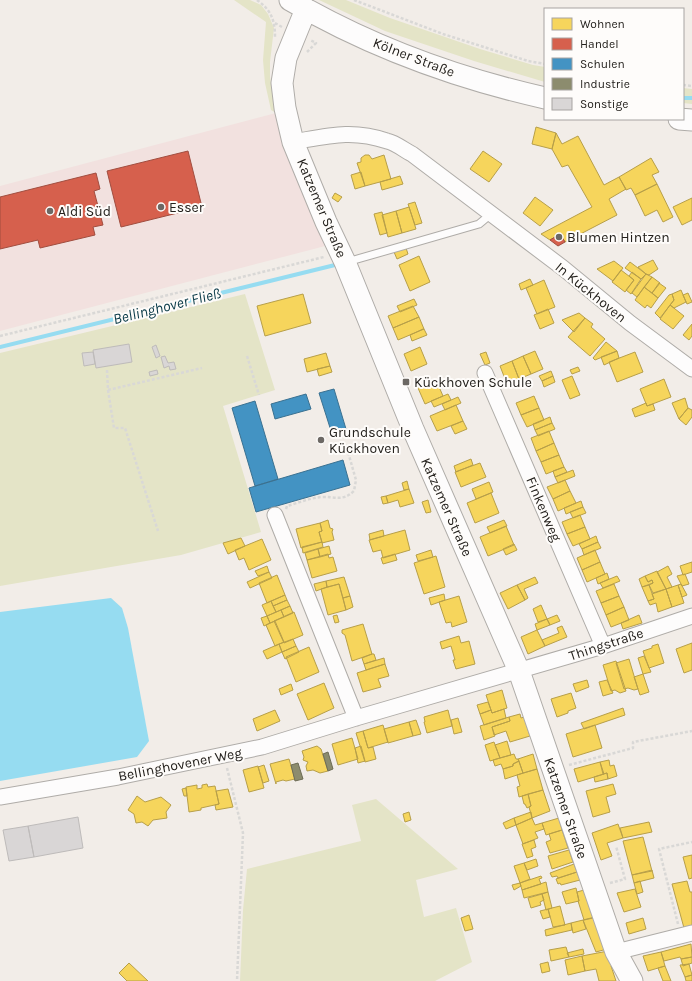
<svg xmlns="http://www.w3.org/2000/svg" width="692" height="981" viewBox="0 0 692 981" font-family="Karla,sans-serif">
<rect width="100%" height="100%" fill="#f2ede8"/>
<path fill="#f2e1df" d="M 276,113 L 329,245 L 0,331 L 0,186 Z"/>
<path fill="#e4e4c7" d="M 234,0 L 250,0 L 261,5 L 268,14 L 274,28 L 270,62 L 270,77 L 276,113 L 271,110 L 265,83 L 263,60 L 266,22 Z
M 319,0 L 346,0 L 390,18 L 480,49 L 533,65 L 545,67 L 545,82 L 474,61 L 385,31 Z
M 683,88 L 692,89 L 692,104 L 683,103 Z
M 245,294 L 275,390 L 223,406 L 261,532 L 181,555 L 0,586 L 0,353 Z
M 376,799 L 458,869 L 416,880 L 424,917 L 456,908 L 472,962 L 435,981 L 240,981 L 243,910 L 247,869 L 361,841 L 352,805 Z"/>
<path fill="#96dcf1" d="M 111,598 L 122,608 L 128,628 L 149,741 L 137,757 L 0,781 L 0,612 Z"/>
<path fill="#f6d55c" stroke="#b79f49" d="M 536,127 L 556,133 L 552,149 L 532,144 Z
M 556,133 L 562,144 L 578,136 L 604,185 L 619,177 L 626,189 L 609,199 L 617,215 L 565,242 L 560,234 L 550,240 L 541,234 L 592,207 L 568,165 L 562,167 L 552,149 Z
M 483,151 L 502,164 L 489,182 L 470,169 Z
M 365,155 L 369,155 L 372,159 L 384,155 L 391,179 L 365,186 L 357,163 L 361,162 L 361,158 Z
M 651,158 L 659,172 L 652,175 L 657,184 L 635,195 L 631,188 L 626,190 L 619,177 Z
M 361,172 L 365,186 L 355,189 L 351,175 Z
M 400,176 L 403,184 L 382,190 L 380,182 Z
M 657,184 L 673,217 L 663,222 L 657,210 L 645,216 L 635,195 Z
M 335,193 L 342,197 L 338,202 L 332,198 Z
M 535,197 L 553,210 L 540,226 L 523,213 Z
M 692,198 L 692,220 L 682,225 L 673,207 Z
M 415,202 L 422,223 L 415,225 L 408,204 Z
M 409,207 L 416,229 L 402,233 L 396,211 Z
M 396,211 L 402,233 L 388,237 L 382,215 Z
M 382,212 L 387,233 L 380,235 L 374,214 Z
M 406,248 L 408,254 L 397,259 L 394,252 Z
M 419,256 L 430,282 L 410,291 L 399,265 Z
M 653,260 L 658,269 L 649,275 L 646,274 L 638,267 Z
M 614,261 L 623,268 L 613,281 L 597,269 Z
M 630,262 L 646,274 L 641,279 L 625,268 Z
M 621,270 L 634,280 L 625,292 L 612,282 Z
M 632,272 L 641,279 L 631,294 L 626,290 L 634,280 L 629,276 Z
M 646,274 L 652,277 L 637,297 L 632,293 Z
M 652,277 L 660,283 L 652,293 L 644,287 Z
M 530,279 L 533,285 L 521,290 L 519,284 Z
M 544,280 L 555,307 L 537,314 L 526,288 Z
M 659,283 L 666,288 L 658,298 L 652,293 Z
M 644,287 L 658,298 L 651,308 L 647,305 L 645,308 L 635,300 Z
M 681,290 L 686,302 L 674,308 L 670,305 L 674,300 L 672,294 Z
M 688,293 L 692,302 L 687,304 L 683,295 Z
M 303,294 L 311,323 L 265,336 L 257,306 Z
M 672,294 L 674,300 L 660,318 L 655,313 L 669,295 Z
M 414,299 L 417,305 L 400,312 L 397,306 Z
M 670,305 L 684,316 L 673,329 L 660,319 Z
M 413,306 L 419,317 L 393,328 L 388,316 Z
M 548,309 L 554,323 L 540,329 L 534,315 Z
M 579,313 L 585,318 L 574,332 L 562,320 Z
M 419,317 L 424,329 L 398,340 L 393,328 Z
M 585,318 L 593,324 L 591,327 L 605,339 L 590,356 L 568,337 Z
M 692,324 L 692,336 L 689,340 L 683,335 Z
M 423,329 L 424,329 L 427,335 L 412,341 L 410,335 Z
M 606,342 L 617,351 L 595,360 L 593,358 Z
M 420,347 L 427,364 L 411,371 L 404,354 Z
M 535,351 L 543,369 L 531,374 L 523,356 Z
M 617,351 L 619,358 L 604,365 L 601,357 Z
M 486,352 L 490,363 L 485,365 L 480,354 Z
M 635,352 L 643,372 L 617,382 L 609,362 Z
M 326,353 L 330,366 L 307,372 L 304,359 Z
M 523,356 L 531,374 L 519,379 L 512,361 Z
M 512,361 L 519,379 L 507,384 L 500,366 Z
M 330,366 L 332,372 L 319,376 L 317,369 Z
M 578,367 L 580,371 L 572,374 L 570,370 Z
M 551,371 L 553,376 L 542,381 L 539,376 Z
M 553,376 L 555,382 L 544,387 L 542,381 Z
M 572,376 L 580,395 L 570,399 L 562,380 Z
M 664,379 L 671,397 L 647,406 L 640,389 Z
M 436,380 L 443,396 L 425,404 L 418,388 Z
M 448,394 L 451,400 L 434,407 L 431,401 Z
M 534,396 L 539,408 L 521,415 L 516,403 Z
M 458,397 L 461,403 L 445,410 L 442,404 Z
M 685,398 L 688,408 L 679,419 L 672,403 Z
M 646,403 L 647,406 L 653,404 L 655,410 L 635,417 L 632,409 Z
M 456,405 L 463,421 L 437,431 L 430,416 Z
M 539,408 L 544,420 L 527,427 L 521,415 Z
M 688,408 L 692,410 L 692,417 L 686,425 L 679,419 Z
M 550,417 L 552,423 L 535,430 L 533,424 Z
M 463,421 L 467,429 L 455,434 L 451,426 Z
M 552,423 L 555,429 L 538,436 L 535,430 Z
M 549,431 L 554,443 L 536,451 L 531,438 Z
M 554,443 L 559,455 L 541,462 L 536,451 Z
M 559,455 L 564,467 L 546,474 L 541,462 Z
M 471,459 L 473,465 L 456,472 L 454,466 Z
M 480,463 L 486,477 L 461,487 L 455,472 Z
M 564,467 L 567,472 L 555,477 L 553,471 Z
M 573,470 L 575,476 L 558,483 L 555,477 Z
M 565,480 L 570,491 L 553,499 L 547,487 Z
M 407,481 L 409,489 L 404,490 L 402,483 Z
M 489,482 L 493,492 L 476,499 L 472,489 Z
M 409,489 L 414,503 L 400,507 L 398,500 L 388,503 L 386,496 Z
M 570,491 L 576,503 L 558,511 L 553,499 Z
M 491,493 L 499,513 L 475,523 L 467,503 Z
M 386,496 L 388,503 L 383,504 L 381,497 Z
M 428,500 L 431,512 L 426,513 L 422,502 Z
M 581,501 L 583,507 L 566,514 L 564,508 Z
M 583,507 L 586,513 L 573,518 L 570,512 Z
M 580,515 L 585,527 L 567,534 L 562,522 Z
M 328,520 L 330,528 L 333,529 L 332,532 L 334,540 L 322,543 L 319,532 L 322,531 L 320,523 Z
M 504,520 L 507,526 L 490,533 L 487,527 Z
M 320,523 L 322,531 L 319,532 L 322,542 L 301,548 L 296,529 Z
M 506,526 L 514,545 L 488,556 L 480,537 Z
M 585,527 L 590,539 L 573,546 L 567,534 Z
M 383,530 L 384,536 L 370,540 L 369,534 Z
M 405,530 L 410,550 L 383,558 L 381,550 L 373,552 L 369,540 Z
M 596,536 L 598,542 L 582,549 L 579,544 Z
M 241,538 L 245,546 L 228,554 L 223,543 Z
M 262,539 L 271,560 L 249,570 L 244,558 L 239,560 L 235,550 Z
M 322,542 L 323,547 L 303,553 L 302,547 Z
M 598,542 L 601,548 L 584,555 L 582,549 Z
M 514,544 L 517,550 L 506,555 L 503,549 Z
M 329,546 L 331,554 L 320,557 L 318,549 Z
M 318,549 L 320,557 L 307,560 L 305,553 Z
M 431,550 L 433,557 L 418,561 L 416,555 Z
M 595,550 L 600,562 L 582,570 L 577,558 Z
M 328,554 L 329,558 L 333,557 L 337,571 L 312,578 L 307,560 Z
M 395,554 L 397,560 L 383,564 L 381,558 Z
M 436,556 L 445,587 L 424,594 L 414,563 Z
M 600,562 L 605,574 L 587,582 L 582,570 Z
M 692,562 L 692,572 L 683,575 L 680,566 Z
M 267,566 L 269,572 L 258,576 L 255,571 Z
M 668,566 L 672,574 L 667,577 L 672,587 L 666,589 L 657,572 Z
M 657,571 L 666,589 L 653,593 L 649,585 L 653,583 L 652,580 L 648,582 L 645,576 Z
M 269,572 L 272,578 L 250,588 L 247,582 Z
M 607,573 L 609,579 L 598,584 L 596,578 Z
M 685,574 L 689,584 L 682,586 L 677,576 Z
M 277,575 L 285,595 L 267,603 L 259,583 Z
M 617,576 L 620,581 L 603,588 L 600,583 Z
M 645,576 L 648,582 L 652,580 L 653,583 L 642,587 L 639,579 Z
M 344,577 L 350,596 L 343,598 L 339,584 L 327,587 L 326,581 Z
M 535,577 L 538,583 L 524,589 L 528,598 L 525,600 L 517,585 Z
M 326,581 L 327,587 L 316,591 L 314,584 Z
M 339,584 L 346,610 L 328,615 L 321,589 Z
M 614,584 L 619,596 L 601,603 L 596,591 Z
M 681,584 L 687,595 L 682,597 L 678,585 Z
M 517,585 L 525,600 L 508,609 L 500,593 Z
M 649,585 L 654,599 L 648,601 L 642,587 Z
M 678,585 L 684,603 L 672,607 L 666,589 Z
M 666,589 L 672,607 L 658,612 L 656,603 L 650,605 L 648,601 L 654,599 L 652,594 Z
M 444,594 L 445,600 L 431,605 L 429,598 Z
M 285,595 L 287,600 L 273,606 L 271,601 Z
M 350,596 L 353,607 L 346,610 L 343,598 Z
M 459,596 L 467,622 L 452,627 L 451,622 L 446,623 L 439,602 Z
M 619,596 L 624,607 L 606,615 L 601,603 Z
M 287,600 L 290,606 L 276,612 L 273,606 Z
M 271,601 L 276,612 L 267,616 L 262,605 Z
M 541,605 L 547,619 L 538,622 L 533,609 Z
M 290,606 L 293,613 L 284,617 L 281,610 Z
M 624,607 L 629,620 L 611,627 L 606,615 Z
M 281,610 L 284,617 L 270,623 L 267,616 Z
M 294,612 L 303,635 L 284,643 L 274,621 Z
M 337,615 L 339,622 L 335,623 L 333,616 Z
M 557,615 L 560,621 L 550,625 L 547,619 Z
M 639,615 L 642,623 L 623,629 L 621,623 Z
M 267,616 L 270,623 L 264,626 L 261,618 Z
M 547,619 L 550,625 L 537,630 L 535,624 Z
M 275,621 L 284,642 L 275,646 L 266,625 Z
M 363,624 L 372,654 L 352,661 L 345,635 L 342,633 L 342,630 Z
M 562,626 L 567,637 L 545,646 L 542,640 L 559,633 L 557,628 Z
M 537,630 L 545,646 L 528,654 L 521,637 Z
M 459,636 L 461,643 L 469,641 L 475,664 L 456,669 L 453,660 L 455,660 L 451,646 L 442,649 L 440,642 Z
M 293,639 L 296,646 L 282,652 L 279,644 Z
M 692,643 L 692,670 L 684,673 L 676,649 Z
M 279,644 L 282,652 L 267,659 L 263,651 Z
M 658,644 L 664,663 L 649,668 L 643,651 L 652,648 L 652,646 Z
M 296,646 L 299,652 L 285,659 L 282,652 Z
M 309,647 L 319,672 L 296,682 L 286,657 Z
M 372,654 L 374,654 L 376,660 L 364,664 L 362,658 Z
M 644,656 L 651,672 L 643,674 L 638,658 Z
M 384,658 L 385,664 L 366,670 L 364,664 Z
M 629,659 L 638,689 L 634,690 L 628,688 L 624,689 L 616,663 Z
M 616,661 L 626,691 L 620,693 L 615,690 L 611,691 L 603,665 Z
M 385,664 L 389,676 L 378,679 L 381,687 L 363,692 L 357,673 Z
M 643,674 L 649,692 L 640,695 L 634,677 Z
M 587,680 L 589,687 L 576,692 L 573,684 Z
M 607,680 L 613,693 L 603,696 L 599,682 Z
M 324,683 L 334,708 L 308,720 L 297,694 Z
M 291,684 L 293,690 L 281,695 L 279,689 Z
M 502,690 L 507,708 L 492,713 L 486,695 Z
M 571,693 L 576,708 L 568,711 L 568,713 L 557,717 L 551,699 Z
M 488,702 L 491,710 L 480,714 L 477,705 Z
M 623,708 L 625,715 L 584,729 L 581,723 Z
M 504,709 L 506,718 L 484,725 L 480,714 L 491,710 L 492,713 Z
M 275,710 L 280,721 L 257,731 L 253,719 Z
M 448,710 L 452,726 L 427,733 L 424,722 L 425,722 L 424,717 Z
M 520,714 L 521,718 L 524,717 L 530,736 L 510,742 L 506,731 L 494,735 L 492,727 L 510,721 L 509,717 Z
M 509,717 L 510,721 L 492,727 L 495,736 L 484,740 L 480,726 Z
M 458,718 L 462,732 L 454,734 L 451,720 Z
M 416,720 L 421,734 L 413,736 L 409,722 Z
M 409,722 L 413,736 L 388,743 L 384,729 Z
M 383,725 L 388,742 L 368,748 L 363,731 Z
M 595,725 L 602,748 L 573,757 L 566,734 Z
M 363,731 L 368,748 L 373,747 L 376,759 L 365,762 L 356,733 Z
M 352,738 L 358,759 L 338,765 L 332,744 Z
M 507,741 L 511,755 L 500,758 L 495,745 Z
M 494,742 L 500,758 L 490,761 L 485,745 Z
M 317,746 L 321,749 L 328,771 L 320,773 L 313,770 L 307,771 L 306,766 L 308,762 L 303,760 L 304,757 L 302,751 Z
M 361,746 L 365,761 L 358,763 L 355,748 Z
M 514,754 L 516,759 L 518,759 L 519,761 L 513,764 L 513,766 L 503,769 L 501,764 L 495,766 L 493,760 Z
M 533,754 L 537,769 L 523,773 L 518,759 Z
M 289,759 L 295,779 L 286,781 L 283,780 L 276,782 L 276,784 L 270,764 Z
M 609,760 L 610,766 L 614,765 L 617,776 L 608,779 L 607,773 L 603,774 L 600,762 Z
M 519,761 L 523,773 L 505,779 L 503,769 L 513,766 L 513,764 Z
M 600,762 L 604,774 L 578,782 L 574,769 Z
M 264,765 L 269,781 L 263,783 L 258,767 Z
M 258,766 L 264,788 L 249,792 L 243,770 Z
M 537,769 L 543,790 L 519,797 L 517,787 L 520,786 L 517,775 Z
M 607,773 L 608,779 L 595,782 L 594,777 Z
M 207,784 L 208,787 L 215,786 L 219,804 L 201,808 L 201,810 L 189,812 L 186,787 L 197,785 L 197,789 L 202,788 L 202,785 Z
M 613,784 L 616,794 L 606,797 L 610,812 L 593,817 L 586,791 Z
M 186,788 L 187,796 L 184,796 L 182,789 Z
M 228,789 L 233,807 L 216,810 L 215,805 L 219,804 L 216,791 Z
M 543,790 L 550,811 L 532,818 L 529,807 L 531,806 L 528,794 Z
M 528,794 L 531,806 L 527,808 L 525,804 L 524,804 L 522,796 Z
M 137,796 L 145,802 L 161,797 L 171,805 L 166,812 L 167,818 L 153,820 L 148,826 L 142,822 L 136,823 L 134,814 L 128,810 Z
M 409,812 L 411,820 L 405,822 L 403,814 Z
M 531,812 L 532,818 L 516,825 L 514,818 Z
M 514,818 L 516,825 L 506,829 L 503,823 Z
M 532,818 L 535,825 L 542,823 L 544,829 L 535,832 L 538,838 L 523,844 L 516,825 Z
M 559,818 L 562,830 L 546,835 L 542,823 Z
M 649,822 L 652,832 L 623,838 L 620,828 Z
M 618,824 L 623,838 L 607,843 L 612,856 L 601,860 L 592,833 Z
M 562,830 L 568,848 L 550,853 L 546,842 L 551,840 L 549,834 Z
M 643,837 L 652,871 L 632,875 L 623,841 Z
M 534,840 L 536,847 L 531,849 L 533,856 L 527,858 L 522,844 Z
M 569,850 L 573,862 L 552,869 L 548,856 Z
M 692,855 L 692,878 L 689,879 L 683,857 Z
M 536,859 L 538,866 L 527,870 L 524,863 Z
M 524,863 L 530,879 L 520,883 L 514,866 Z
M 574,864 L 577,872 L 558,878 L 557,876 L 552,877 L 550,873 Z
M 652,870 L 654,878 L 634,883 L 632,875 Z
M 577,872 L 580,880 L 561,885 L 560,883 L 558,884 L 556,879 Z
M 541,876 L 542,878 L 539,879 L 541,884 L 522,890 L 520,883 Z
M 640,881 L 643,892 L 637,894 L 634,883 Z
M 687,881 L 690,892 L 692,892 L 692,926 L 684,928 L 672,884 Z
M 546,882 L 548,892 L 524,898 L 522,890 Z
M 520,883 L 521,886 L 514,890 L 512,885 Z
M 576,888 L 579,901 L 566,904 L 562,892 Z
M 635,889 L 641,907 L 624,912 L 617,893 Z
M 584,890 L 593,918 L 584,920 L 578,901 L 579,901 L 577,892 Z
M 548,892 L 552,908 L 546,910 L 542,894 Z
M 542,894 L 544,900 L 540,902 L 541,905 L 531,908 L 528,898 Z
M 560,906 L 565,925 L 553,927 L 548,909 Z
M 548,909 L 550,917 L 543,919 L 540,911 Z
M 469,915 L 473,929 L 465,931 L 461,918 Z
M 595,917 L 607,949 L 596,952 L 583,920 Z
M 643,918 L 646,929 L 629,934 L 626,923 Z
M 583,920 L 586,929 L 573,933 L 571,923 Z
M 571,923 L 572,930 L 546,936 L 545,930 Z
M 691,944 L 692,957 L 681,959 L 680,957 L 664,961 L 661,952 Z
M 566,947 L 569,957 L 551,961 L 549,950 Z
M 583,949 L 584,954 L 569,957 L 567,953 Z
M 608,951 L 613,965 L 611,966 L 616,981 L 599,981 L 596,969 L 585,971 L 582,956 Z
M 661,952 L 665,966 L 648,971 L 643,956 Z
M 582,956 L 585,971 L 568,975 L 565,960 Z
M 692,957 L 692,963 L 683,966 L 681,959 Z
M 548,962 L 550,971 L 542,973 L 540,964 Z
M 129,963 L 148,981 L 127,981 L 119,973 Z
M 689,964 L 692,975 L 685,977 L 680,965 Z
M 665,966 L 671,981 L 663,981 L 658,968 Z
M 692,975 L 692,981 L 686,981 L 685,977 Z"/>
<path fill="#d6604d" stroke="#a14d3f" d="M 188,151 L 202,207 L 121,227 L 107,171 Z
M 96,173 L 100,189 L 94,191 L 103,225 L 93,227 L 95,235 L 40,248 L 38,240 L 0,249 L 0,197 Z
M 560,234 L 565,242 L 558,246 L 550,240 Z"/>
<path fill="#4393c3" stroke="#3a7191" d="M 334,389 L 346,429 L 332,434 L 319,393 Z
M 306,394 L 311,409 L 275,419 L 271,404 Z
M 255,401 L 278,479 L 255,486 L 232,408 Z
M 343,460 L 350,485 L 256,512 L 249,488 Z"/>
<path fill="#8c8c6e" stroke="#6d6c56" d="M 328,752 L 333,769 L 328,771 L 323,754 Z
M 298,763 L 303,779 L 295,781 L 291,765 Z"/>
<g fill="none" stroke-linecap="round" stroke-linejoin="round">
<path stroke="#96dcf1" stroke-width="4" d="M 683,98 L 692,98
M 0,347 L 335,265"/>
</g>
<path fill="#d9d6d6" stroke="#bebbba" d="M 129,344 L 132,362 L 96,368 L 93,350 Z
M 156,345 L 160,356 L 156,358 L 152,347 Z
M 93,352 L 95,364 L 84,366 L 82,353 Z
M 165,356 L 168,363 L 174,362 L 176,369 L 170,370 L 169,366 L 164,368 L 161,357 Z
M 157,370 L 158,374 L 150,376 L 149,372 Z
M 78,817 L 83,848 L 34,857 L 28,826 Z
M 28,826 L 34,857 L 9,861 L 3,830 Z"/>
<g fill="none" stroke-linecap="round" stroke-linejoin="round">
<defs>
<path id="lane" d="M 347,262 L 479,224 L 491,214"/>
<path id="street" d="M 293,142 C 328,136 352,129 387,141 C 396,143 404,150 412,154 L 563,268 L 630,323 L 692,369
M 485,373 L 603,646
M 275,515 L 356,718
M 0,797 L 118,777 L 262,747 L 356,718 L 603,646 L 692,616
M 616,952 L 692,933"/>
<path id="secondary" d="M 290,0 C 369,46 456,78 545,98
M 306,9 L 286,58 L 282,83 L 285,108 L 293,142 L 326,222 L 345,262 L 413,429 L 519,671 L 616,952 L 632,981
M 679,119 L 692,120"/>
</defs>
<use href="#lane" stroke="#afaca8" stroke-width="9"/>
<use href="#street" stroke="#afaca8" stroke-width="17"/>
<use href="#secondary" stroke="#afaca8" stroke-width="23"/>
<path stroke="#d9d8d6" stroke-width="2.5" stroke-dasharray="3 2" stroke-linecap="butt" d="M 257,0 C 271,10 275,20 275,37
M 354,0 L 443,34 L 528,61 L 545,64
M 275,23 L 282,27
M 307,52 L 316,43 L 310,40
M 683,85 L 692,86
M 0,336 L 324,257
M 247,356 L 259,395
M 107,370 L 108,390 L 202,368
M 108,390 L 114,428 L 125,428 L 158,531
M 286,509 L 287,506 C 298,503 310,498 321,497 C 335,496 342,502 354,491 L 356,480 L 346,445
M 569,765 L 633,748 L 633,742 L 692,731
M 227,768 L 243,833 L 237,981
M 610,883 L 625,879 L 616,846
M 678,924 L 659,849 L 692,842"/>
<use href="#lane" stroke="#fdfcfc" stroke-width="7"/>
<use href="#street" stroke="#fdfcfc" stroke-width="15"/>
<use href="#secondary" stroke="#fdfcfc" stroke-width="21"/>
</g>
<g fill="#6c6864" stroke="#fefcfa" stroke-width="1.5">
<circle cx="161" cy="207" r="4"/>
<circle cx="50" cy="211" r="4"/>
<circle cx="559" cy="237" r="4"/>
<rect x="402" y="378" width="8" height="8" rx="2"/>
<circle cx="321" cy="440" r="4"/>
</g>
<g text-anchor="middle" stroke-width="4" stroke-linejoin="round" paint-order="stroke">
<g font-size="14" fill="#24211d" stroke="#fefcfa">
<text transform="translate(414 57) rotate(21)" y="5">Kölner Straße</text>
<text transform="translate(322 208) rotate(67)" y="5">Katzemer Straße</text>
<text transform="translate(591 292) rotate(39)" y="5">In Kückhoven</text>
<text transform="translate(447 507) rotate(66)" y="5">Katzemer Straße</text>
<text transform="translate(544 509) rotate(67)" y="5">Finkenweg</text>
<text transform="translate(606 644) rotate(-18)" y="5">Thingstraße</text>
<text transform="translate(180 764) rotate(-11)" y="5">Bellinghovener Weg</text>
<text transform="translate(566 808) rotate(71)" y="5">Katzemer Straße</text>
</g>
<g font-size="14" fill="#24211d" stroke="#fefcfa" text-anchor="start">
<text x="169" y="212">Esser</text>
<text x="58" y="216">Aldi Süd</text>
<text x="567" y="242">Blumen Hintzen</text>
<text x="414" y="387">Kückhoven Schule</text>
<text x="329" y="437">Grundschule<tspan x="329" dy="16">Kückhoven</tspan></text>
</g>
<g font-size="15" font-style="italic" fill="#073846" stroke="#fefcfa">
<text transform="translate(167 306) rotate(-14)" y="5">Bellinghover Fließ</text>
</g>
</g>
<rect x="544" y="8" width="140" height="112" fill="#fefcfa" stroke="#a7a4a2"/>
<rect x="552" y="18" width="20" height="12" fill="#f6d55c" stroke="#a7a4a2"/>
<text x="580" y="28" font-size="12" fill="#24211d">Wohnen</text>
<rect x="552" y="38" width="20" height="12" fill="#d6604d" stroke="#a7a4a2"/>
<text x="580" y="48" font-size="12" fill="#24211d">Handel</text>
<rect x="552" y="58" width="20" height="12" fill="#4393c3" stroke="#a7a4a2"/>
<text x="580" y="68" font-size="12" fill="#24211d">Schulen</text>
<rect x="552" y="78" width="20" height="12" fill="#8c8c6e" stroke="#a7a4a2"/>
<text x="580" y="88" font-size="12" fill="#24211d">Industrie</text>
<rect x="552" y="98" width="20" height="12" fill="#d9d6d6" stroke="#a7a4a2"/>
<text x="580" y="108" font-size="12" fill="#24211d">Sonstige</text>
</svg>
